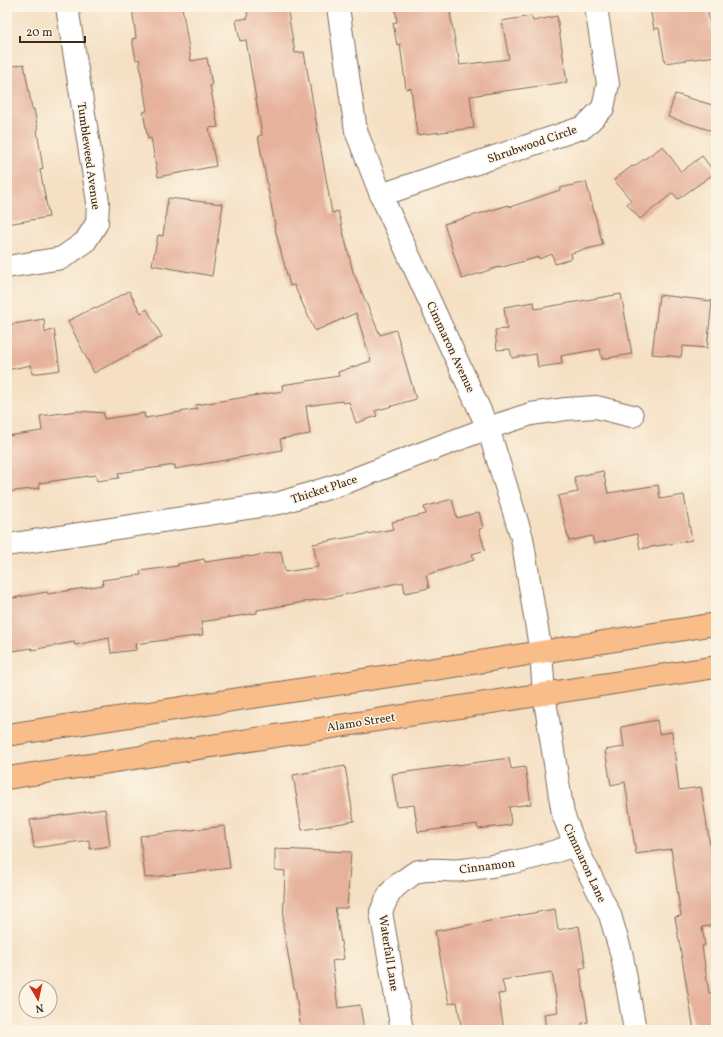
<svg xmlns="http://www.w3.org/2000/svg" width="723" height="1037" viewBox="0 0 723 1037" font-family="Vollkorn,serif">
<rect width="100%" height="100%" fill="#fcf5e5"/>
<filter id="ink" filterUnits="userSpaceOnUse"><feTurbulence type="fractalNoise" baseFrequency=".025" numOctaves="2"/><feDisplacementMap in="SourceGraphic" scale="8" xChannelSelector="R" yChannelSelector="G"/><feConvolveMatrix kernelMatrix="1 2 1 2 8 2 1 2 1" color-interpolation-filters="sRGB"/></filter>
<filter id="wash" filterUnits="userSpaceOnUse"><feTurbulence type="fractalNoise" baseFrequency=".012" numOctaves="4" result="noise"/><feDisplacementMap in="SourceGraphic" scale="16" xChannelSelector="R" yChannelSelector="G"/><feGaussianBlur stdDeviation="0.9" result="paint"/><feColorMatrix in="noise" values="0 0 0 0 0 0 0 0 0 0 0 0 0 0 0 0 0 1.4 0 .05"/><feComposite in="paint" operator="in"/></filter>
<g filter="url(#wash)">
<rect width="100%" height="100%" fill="#f5e0c4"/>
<g id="blocks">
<path fill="#e6b29c" d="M 132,7 L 182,7 L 191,61 L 207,58 L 212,85 L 210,85 L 218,127 L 209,128 L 216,166 L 158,177 L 151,138 L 148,139 L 143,112 L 147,111 L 139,59 L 136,60 L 132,39 L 136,38 Z
M 266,7 L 287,7 L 295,53 L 304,52 L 332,213 L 338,211 L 353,272 L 380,335 L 396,330 L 416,399 L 375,411 L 377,416 L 356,423 L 349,402 L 343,403 L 342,401 L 306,406 L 310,434 L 280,439 L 282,450 L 175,469 L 175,465 L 118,473 L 119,478 L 97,481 L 96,475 L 39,483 L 40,488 L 7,492 L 7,436 L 42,431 L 40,416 L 78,411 L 104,413 L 104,419 L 144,413 L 145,418 L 197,409 L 196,405 L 283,391 L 282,385 L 339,376 L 338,372 L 371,361 L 356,313 L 315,331 L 294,285 L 290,286 L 274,225 L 275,225 L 258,136 L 262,135 L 246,40 L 240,41 L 236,20 L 248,18 L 247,11 Z
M 395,7 L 449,7 L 457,53 L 458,53 L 460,65 L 509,59 L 502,21 L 531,16 L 533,21 L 557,16 L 567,82 L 470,96 L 474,128 L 417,135 L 411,88 L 406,89 L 400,44 L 397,45 L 393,23 L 397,22 Z
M 659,7 L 707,7 L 711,31 L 716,30 L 716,56 L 665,63 L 659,28 L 654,29 L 650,9 Z
M 24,64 L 32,109 L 34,109 L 38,130 L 37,130 L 43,169 L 40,170 L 49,217 L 7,224 L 7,67 Z
M 675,94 L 716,106 L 716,132 L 668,117 Z
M 663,146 L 681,172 L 702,156 L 715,173 L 678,199 L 673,193 L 640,219 L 627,204 L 631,200 L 614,180 L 632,166 L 633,167 Z
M 586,182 L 603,245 L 571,253 L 572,258 L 555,264 L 552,254 L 539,259 L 539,257 L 499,268 L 499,267 L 462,279 L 444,224 L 509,205 L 510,207 L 560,190 L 560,188 Z
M 168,198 L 223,204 L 212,276 L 152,265 L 158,235 L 163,236 Z
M 129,291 L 141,313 L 147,309 L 162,337 L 94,373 L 68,321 L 95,307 L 96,309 Z
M 621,294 L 632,354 L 602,359 L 600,349 L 561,356 L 562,364 L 538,367 L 536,354 L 512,358 L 510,349 L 497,350 L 495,330 L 507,329 L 504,307 L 534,302 L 535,309 Z
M 659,295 L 712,301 L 707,348 L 683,346 L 681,357 L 652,354 Z
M 44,319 L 45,333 L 54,329 L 60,370 L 32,374 L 31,365 L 7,370 L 7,325 Z
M 603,471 L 608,493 L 658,485 L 660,499 L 684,495 L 692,540 L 640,549 L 637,534 L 594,544 L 592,536 L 569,541 L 558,496 L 578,492 L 574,477 Z
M 452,499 L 457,518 L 479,512 L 483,528 L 479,529 L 485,550 L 472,554 L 474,560 L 426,575 L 429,588 L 405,593 L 403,582 L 334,597 L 257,610 L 257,613 L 201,622 L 203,635 L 135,644 L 136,650 L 111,653 L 109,638 L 75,645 L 74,642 L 32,650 L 32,648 L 7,652 L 7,599 L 47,592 L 48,594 L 103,585 L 102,580 L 141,575 L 140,571 L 178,566 L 178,564 L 204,559 L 205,562 L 249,556 L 249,557 L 281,551 L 285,572 L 318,567 L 313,544 L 394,529 L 392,522 L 426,514 L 424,507 Z
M 657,720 L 659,734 L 672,732 L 679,790 L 701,787 L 716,885 L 716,925 L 702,927 L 705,945 L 702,946 L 709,993 L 716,992 L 716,1030 L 694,1030 L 675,917 L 681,916 L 671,849 L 636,854 L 625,782 L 611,785 L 605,750 L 624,747 L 621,727 Z
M 509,758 L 511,769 L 525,767 L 531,804 L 509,807 L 511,825 L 478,829 L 477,824 L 418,832 L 414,805 L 397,807 L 392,774 Z
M 345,766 L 354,821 L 302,830 L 293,775 Z
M 105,809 L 110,846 L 90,849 L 89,840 L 34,848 L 30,820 Z
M 225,826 L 230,868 L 145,878 L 140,836 Z
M 275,849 L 351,852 L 347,908 L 335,908 L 344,959 L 332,961 L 338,1008 L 360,1005 L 364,1030 L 301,1030 L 295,988 L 294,988 L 283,926 L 285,871 L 275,870 Z
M 555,909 L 558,930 L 579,926 L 586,968 L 580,968 L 588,1022 L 582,1023 L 583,1030 L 546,1030 L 544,1014 L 558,1012 L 552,972 L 502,980 L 505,993 L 498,994 L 504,1030 L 462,1030 L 457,1002 L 449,1004 L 435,931 Z"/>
</g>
</g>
<g filter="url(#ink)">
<use href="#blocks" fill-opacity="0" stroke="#7c6a58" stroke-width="1"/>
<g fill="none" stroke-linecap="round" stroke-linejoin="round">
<defs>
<path id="minor" d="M 338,7 L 356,131 L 381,195 L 488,428 L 522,538 L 541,653 L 544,694 L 563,814 L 575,845 L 610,915 L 622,956 L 635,1030
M 381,195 L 584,127 L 603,108 L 608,84 L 596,7
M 7,267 L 62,258 L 85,242 L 97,223 L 98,202 L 67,7
M 7,545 L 280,503 L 344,483 L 488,428 L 531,414 L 566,409 L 596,407 L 632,416
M 402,1030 L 381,912 C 387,897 391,888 406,879 C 409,877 412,874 416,872 C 431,867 446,872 462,870 C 501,866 538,858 575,845"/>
<path id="major" d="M 7,735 C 243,698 480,663 716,624
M 7,778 L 716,667"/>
</defs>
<use href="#minor" stroke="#7c6a58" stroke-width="24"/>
<use href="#major" stroke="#7c6a58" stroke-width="24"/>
<use href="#minor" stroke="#fff" stroke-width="22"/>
<use href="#major" stroke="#f8bd89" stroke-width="22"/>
</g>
</g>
<g text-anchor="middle" stroke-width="3" stroke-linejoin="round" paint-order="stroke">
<g font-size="12" fill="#3b2a1e" stroke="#fcf5e5">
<text transform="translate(532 144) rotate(-19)" y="4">Shrubwood Circle</text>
<text transform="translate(89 156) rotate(82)" y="4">Tumbleweed Avenue</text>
<text transform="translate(451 347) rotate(65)" y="4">Cimmaron Avenue</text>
<text transform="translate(324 489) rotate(-18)" y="4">Thicket Place</text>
<text transform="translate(361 722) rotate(-9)" y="4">Alamo Street</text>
<text transform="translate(585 863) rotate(65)" y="4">Cimmaron Lane</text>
<text transform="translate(487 866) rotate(-7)" y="4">Cinnamon</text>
<text transform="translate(389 953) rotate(81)" y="4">Waterfall Lane</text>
</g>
</g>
<rect width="723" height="1037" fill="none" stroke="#fcf5e5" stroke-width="24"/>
<g transform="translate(38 999) rotate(171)"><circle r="19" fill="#fcf5e5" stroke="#afa495"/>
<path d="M0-3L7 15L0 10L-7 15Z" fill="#c8321e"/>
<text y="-6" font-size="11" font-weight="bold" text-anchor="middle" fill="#3b2a1e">N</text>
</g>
<path d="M20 36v6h65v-6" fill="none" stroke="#3b2a1e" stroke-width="2"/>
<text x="26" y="36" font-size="12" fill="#3b2a1e" stroke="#fcf5e5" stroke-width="3" paint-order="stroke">20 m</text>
</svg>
